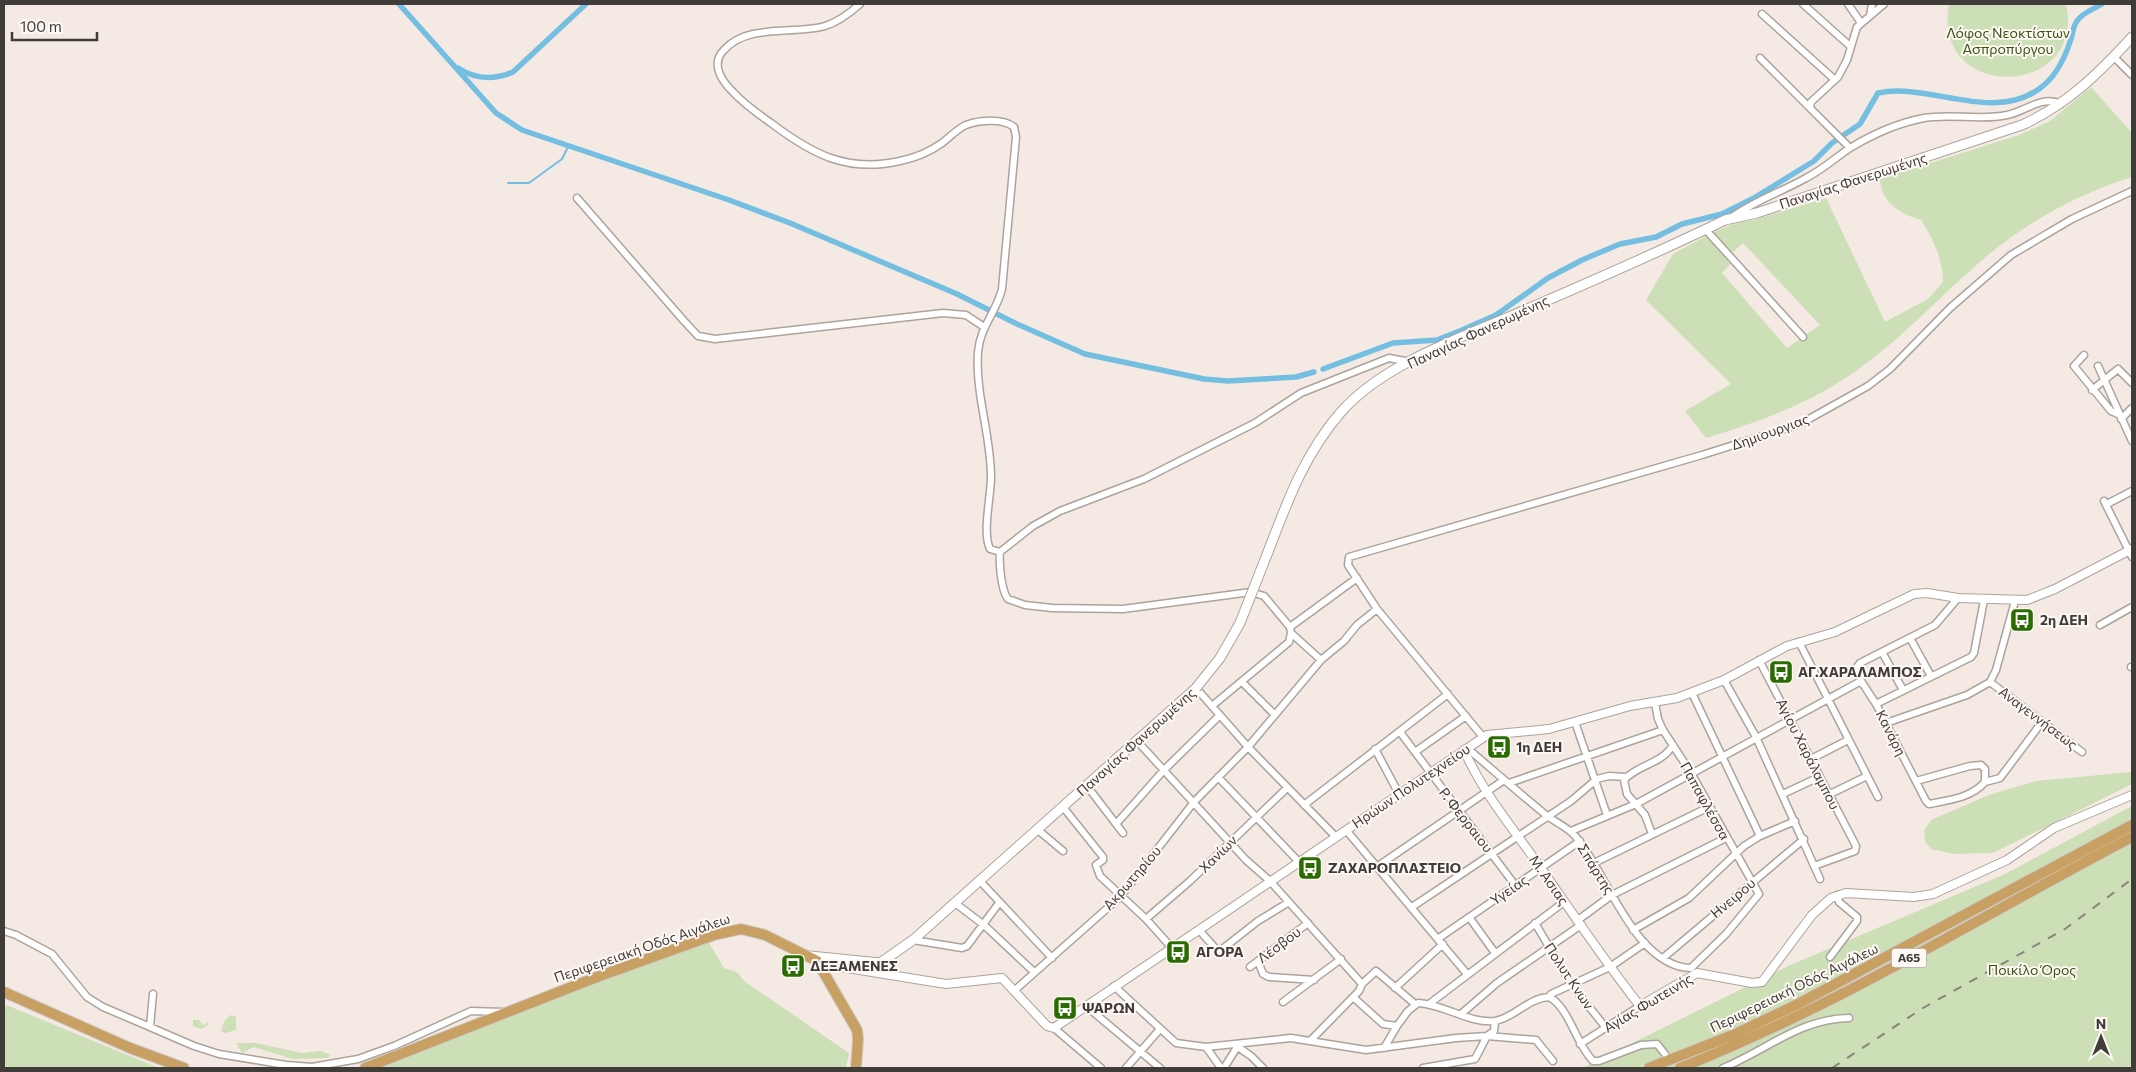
<svg xmlns="http://www.w3.org/2000/svg" width="2136" height="1072" viewBox="0 0 2136 1072" font-family="Commissioner,sans-serif">
<rect width="100%" height="100%" fill="#f4eae3"/>
<path fill="#ccdfb6" fill-rule="evenodd" d="M 1949,4 L 2066,4 C 2087,98 1931,104 1949,4 Z
M 2091,87 L 2132,133 L 2132,177 C 2084,192 2038,216 1998,247 C 1951,284 1912,330 1864,365 C 1817,401 1762,421 1706,438 L 1685,411 L 1731,384 L 1646,300 L 1673,254 L 1710,234 L 1735,223 L 1754,220 L 1826,198 L 1885,322 L 1928,299 L 1943,282 C 1943,260 1933,238 1921,220 C 1901,214 1881,203 1880,179 L 2019,135 L 2050,121 ZM 1743,243 L 1820,325 L 1787,348 L 1722,273 L 1734,260 L 1730,255 Z
M 2132,772 L 2132,784 L 1993,853 L 1954,854 L 1931,849 L 1925,841 L 1924,830 L 1931,820 L 1989,795 L 2036,781 Z
M 2132,806 L 2132,1068 L 1582,1068 L 1788,966 L 2005,874 Z
M 708,941 L 724,968 L 737,972 L 744,981 L 849,1053 L 846,1068 L 379,1068 L 541,1001 Z
M 4,1004 L 159,1068 L 4,1068 Z
M 231,1015 L 236,1017 L 236,1030 L 225,1033 L 221,1031 L 225,1020 Z
M 193,1020 L 199,1020 L 203,1025 L 209,1022 L 208,1025 L 201,1029 L 193,1026 Z
M 236,1043 L 256,1043 L 302,1053 L 321,1051 L 330,1055 L 328,1058 L 293,1059 L 254,1047 L 242,1053 Z"/>
<g fill="none" stroke-linecap="round" stroke-linejoin="round">
<path stroke="#74bee1" stroke-width="2" d="M 508,183 L 529,183 L 562,159 L 568,147"/>
<path stroke="#74bee1" stroke-width="5.5" d="M 399,4 L 496,113 L 522,130 L 729,200 L 790,223 L 957,294 L 1017,324 L 1085,354 L 1204,379 L 1228,381 L 1296,377 L 1314,372
M 458,68 C 476,80 494,80 513,72 L 586,4
M 1323,369 L 1393,343 L 1437,340 L 1462,330 L 1496,315 L 1548,278 L 1582,260 L 1620,244 L 1656,237 L 1682,224 L 1722,214 L 1754,198 L 1814,161 L 1832,143 L 1860,124 L 1878,93 C 1929,82 1991,123 2039,89 C 2055,78 2064,60 2070,42 C 2073,35 2072,28 2077,21 C 2082,13 2094,9 2102,4"/>
<defs>
<path id="minor" d="M 860,4 C 850,13 838,22 825,26 C 794,35 748,23 724,50 C 710,64 722,81 733,92 C 744,104 758,114 771,123 C 812,154 847,173 900,161 C 914,158 931,151 942,143 C 950,137 957,129 966,125 C 979,120 1003,118 1014,127 L 1016,137 L 1002,289 C 996,313 980,327 978,352 C 975,394 991,435 991,477 C 991,496 982,533 990,549 L 1000,552 L 1033,526 L 1060,511 L 1144,479 L 1255,423 L 1301,393 L 1389,358 L 1410,362
M 1803,4 L 1850,46
M 1848,4 L 1861,23
M 1762,14 L 1835,80
M 1870,16 L 1872,4
M 2114,57 L 2132,75
M 1760,58 L 1850,148
M 1810,108 L 1811,102 L 1838,77 L 1847,60 L 1857,27 L 1884,4
M 577,198 L 684,321 L 698,336 L 715,339 L 943,313 L 966,315 L 984,327
M 1732,217 C 1756,200 1781,192 1806,178 C 1822,170 1835,158 1850,148 C 1873,134 1898,123 1924,118 C 1951,113 1980,121 2007,115 C 2027,111 2041,95 2061,104
M 1706,230 L 1803,337
M 2084,355 L 2074,366 L 2111,411 L 2120,415
M 2098,366 L 2132,441
M 2092,390 L 2118,369 L 2132,383
M 2121,419 L 2132,408
M 2104,501 L 2132,557
M 2107,504 L 2132,491
M 1000,552 C 999,562 1001,591 1008,599 L 1025,605 L 1052,608 L 1123,609 L 1251,592 L 1264,596 L 1290,627 L 1291,633 L 1321,660
M 2015,601 L 1996,670 L 1990,682 L 2082,752
M 2100,625 L 2132,607
M 1290,627 L 1357,578
M 1910,638 L 1931,676
M 1799,642 L 1878,797
M 1882,652 L 1903,690
M 1759,660 L 1856,846 L 1855,851 L 1814,866
M 2131,667 L 2132,667
M 1724,680 L 1756,737 L 1820,879
M 1242,682 L 1274,714
M 1196,688 L 1248,747 L 1336,837
M 1692,693 L 1760,836
M 1876,704 L 1971,657 L 1974,653 L 1984,600
M 1212,706 L 1289,642 L 1291,633
M 1575,722 L 1607,815
M 1886,723 L 1967,695 L 1990,682
M 1400,732 L 1515,885
M 1483,737 L 1377,609 L 1348,565 L 1349,557 L 1702,455 L 1800,424 L 1868,386 L 1890,369 L 1950,308 L 2011,255 L 2072,219 L 2132,191
M 1138,742 L 1246,860 L 1270,881 L 1362,984 L 1359,991 L 1311,1040
M 1467,748 C 1493,770 1519,793 1546,815 C 1556,823 1568,827 1576,837 C 1607,873 1635,967 1691,968 L 1726,934 L 1759,894 L 1691,773 L 1663,730 L 1658,719 L 1655,703
M 1375,749 L 1399,794
M 1415,752 L 1466,716
M 1811,759 L 1848,740
M 1218,777 L 1299,862
M 1916,781 L 1970,766 L 1981,765 L 1985,769 L 1985,782 C 1971,798 1949,800 1929,804 L 1926,801 L 1876,704 L 1861,681 L 1857,667 L 1860,663 L 1935,625 L 1958,598
M 1985,782 L 2000,778 L 2042,722
M 1509,783 L 1663,730
M 1087,786 L 1123,833
M 1783,794 L 1819,777
M 1828,795 L 1867,776
M 1304,805 L 1448,694
M 1063,807 L 1103,857 L 1103,860 L 1096,865 L 1100,876 L 1146,919 L 1172,948
M 1116,824 L 1164,770 L 1220,715
M 1038,830 L 1063,851
M 1346,830 L 1467,974
M 1571,831 L 1636,804 L 1861,681
M 1652,834 L 1645,815 L 1627,794 L 1624,780 C 1638,764 1661,765 1673,745
M 1594,863 L 1709,807
M 1378,866 L 1504,780
M 980,881 L 1052,958
M 955,903 L 984,925 L 1034,972
M 1412,907 L 1571,801 L 1597,779 L 1609,776 L 1626,777
M 1469,917 L 1495,953
M 1146,919 L 1190,881 L 1287,788
M 1578,920 L 1612,895 L 1726,838
M 1535,923 L 1571,984 L 1606,1028
M 1199,930 L 1216,949 L 1221,950 L 1258,921 L 1289,902
M 1633,930 L 1689,898 L 1744,846 L 1760,836 L 1795,821
M 4,931 L 16,935 L 52,954 L 87,997 L 103,1007 L 150,1027
M 1439,938 L 1580,841
M 913,940 L 962,948 L 967,946 L 999,903
M 1830,957 L 1857,921 L 1857,917 L 1839,902 L 1837,895
M 1663,958 L 1804,839
M 1258,961 L 1263,974 L 1269,977 L 1314,980
M 1250,967 L 1308,923
M 1362,984 L 1376,971 L 1415,1004
M 1114,986 L 1176,1043 L 1206,1047 L 1291,1038 L 1366,1050 L 1456,1038 L 1487,1036 L 1536,1040 L 1553,1061
M 1395,988 L 1443,944
M 1015,990 L 1120,897 L 1194,802 L 1248,747 L 1321,660 L 1344,641 L 1357,625 L 1377,609
M 153,994 L 150,1027 L 194,1046 L 219,1054 L 286,1065 L 312,1067 L 358,1059 L 394,1046 L 471,1011 L 504,1012
M 1353,997 L 1383,1024 L 1397,1026 L 1408,1011 L 1418,1003 C 1444,1004 1469,1024 1495,1021 C 1514,1018 1528,998 1549,997 L 1551,994 L 1610,967 L 1645,943
M 1549,997 C 1569,1007 1576,1044 1593,1061 L 1599,1061 L 1641,1045 L 1657,1044 L 1665,1054
M 1283,1002 L 1341,959
M 1429,1004 L 1564,902
M 1086,1006 L 1160,1068
M 1461,1014 L 1497,983 L 1581,925
M 1054,1028 L 1101,1068
M 1580,1044 L 1640,1006
M 1206,1047 L 1221,1068
M 1238,1047 L 1251,1056 L 1263,1068
M 1384,1048 L 1397,1026
M 1126,1068 L 1160,1029
M 1224,1068 L 1239,1044
M 1423,1068 L 1475,1059 L 1487,1036 L 1494,1031 L 1495,1021
M 1723,1068 C 1767,1050 1799,1019 1849,1018"/>
<path id="tertiary" d="M 1464,750 C 1483,793 1514,830 1541,868 C 1573,914 1605,962 1640,1006 L 1697,973 L 1752,983 L 1762,982 L 1812,915 L 1831,898 L 1846,893 L 1914,897 L 1933,894 L 2007,860 L 2054,828 L 2132,795
M 826,958 L 830,963 L 835,966 L 946,984 L 1002,978 L 1047,1026 L 1054,1028 L 1487,735 L 1549,729 L 1630,706 L 1677,698 L 1724,680 L 1787,646 L 1835,632 L 1914,594 L 1927,593 L 1958,598 L 2027,600 L 2055,589 L 2132,549"/>
<path id="secondary" d="M 1268,552 C 1287,502 1305,453 1341,412 C 1383,364 1461,338 1518,313 C 1588,283 1657,253 1725,220 L 1757,213 L 2022,125 C 2068,104 2099,73 2132,37
M 810,956 L 880,963 L 913,940 L 1196,688"/>
<path id="trunk" d="M 4,992 L 130,1048 L 184,1068
M 365,1068 L 597,977 L 714,935 L 741,929 L 765,935 L 817,961 L 857,1030 L 858,1039 L 856,1068
M 1649,1068 L 1733,1035 L 1798,1004 L 2132,825
M 1680,1068 C 1837,1006 1983,915 2132,837"/>
</defs>
<use href="#minor" stroke="#aca39c" stroke-width="9"/>
<use href="#tertiary" stroke="#aca39c" stroke-width="10"/>
<use href="#secondary" stroke="#aca39c" stroke-width="11"/>
<use href="#trunk" stroke="#cdcccc" stroke-width="12"/>
<use href="#minor" stroke="#fff" stroke-width="6"/>
<use href="#tertiary" stroke="#fff" stroke-width="8"/>
<use href="#secondary" stroke="#fff" stroke-width="9"/>
<use href="#trunk" stroke="#c8a063" stroke-width="10"/>
<path stroke="#89827d" stroke-width="2" stroke-dasharray="9 9" stroke-linecap="butt" d="M 1832,1068 L 1923,1008 L 2065,929 L 2132,879"/>
<defs>
<path id="secondary-bridge" d="M 1196,688 L 1220,658 L 1240,623 L 1268,552"/>
</defs>
<use href="#secondary-bridge" stroke="#aca39c" stroke-width="11" stroke-linecap="butt"/>
<use href="#secondary-bridge" stroke="#fff" stroke-width="9"/>
</g>
<defs>
<symbol id="bus-square" viewBox="-11 -11 22 22"><rect x="-9" y="-9" width="18" height="18" rx="4" fill="#2b6c02" stroke="#fef8f4"/><path d="M-5-6H5V4H4V6H2V4H-2V6H-4V4H-5ZM-3.5-4V0h7V-4ZM-3.5 1.2v1.5H-2V1.2ZM2 1.2v1.5H3.5V1.2Z" fill="#fff"/></symbol>
</defs>
<g fill-rule="evenodd">
<use href="#bus-square" x="2008" y="606" width="28" height="28"/>
<use href="#bus-square" x="1767" y="658" width="28" height="28"/>
<use href="#bus-square" x="1485" y="733" width="28" height="28"/>
<use href="#bus-square" x="1296" y="854" width="28" height="28"/>
<use href="#bus-square" x="1164" y="938" width="28" height="28"/>
<use href="#bus-square" x="779" y="952" width="28" height="28"/>
<use href="#bus-square" x="1051" y="994" width="28" height="28"/>
</g>
<g text-anchor="middle" stroke-width="4" stroke-linejoin="round" paint-order="stroke">
<rect fill="#fef8f4" stroke="#797471" stroke-width="1" x="1891.5" y="948.5" width="35" height="19" rx="4"/>
<g font-size="12" font-weight="bold" fill="#403c39">
<text x="1909" y="962">Α65</text>
</g>
<g font-size="14" fill="#39510e" stroke="#fef8f4">
<text x="2008" y="38">Λόφος Νεοκτίστων<tspan x="2008" dy="16">Ασπροπύργου</tspan></text>
<text x="2032" y="975">Ποικίλο Όρος</text>
</g>
<g font-size="14" fill="#403c39" stroke="#fef8f4">
<text transform="translate(1853 181) rotate(-18)" y="5">Παναγίας Φανερωμένης</text>
<text transform="translate(1478 332) rotate(-25)" y="5">Παναγίας Φανερωμένης</text>
<text transform="translate(1770 432) rotate(-20)" y="5">Δημιουργιας</text>
<text transform="translate(2038 718) rotate(37)" y="5">Αναγεννήσεως</text>
<text transform="translate(1891 733) rotate(63)" y="5">Κανάρη</text>
<text transform="translate(1136 742) rotate(-42)" y="5">Παναγίας Φανερωμένης</text>
<text transform="translate(1808 754) rotate(63)" y="5">Αγίου Χαράλαμπου</text>
<text transform="translate(1411 786) rotate(-34)" y="5">Ηρώων Πολυτεχνείου</text>
<text transform="translate(1705 801) rotate(61)" y="5">Παπαφλέσσα</text>
<text transform="translate(1466 820) rotate(52)" y="5">Ρ. Φερραιου</text>
<text transform="translate(1218 854) rotate(-44)" y="5">Χανίων</text>
<text transform="translate(1596 869) rotate(58)" y="5">Σπάρτης</text>
<text transform="translate(1132 878) rotate(-49)" y="5">Ακρωτηρίου</text>
<text transform="translate(1549 880) rotate(55)" y="5">Μ. Ασιας</text>
<text transform="translate(1509 890) rotate(-34)" y="5">Υγείας</text>
<text transform="translate(1733 898) rotate(-40)" y="5">Ηνειρου</text>
<text transform="translate(1279 945) rotate(-37)" y="5">Λέσβου</text>
<text transform="translate(642 948) rotate(-19)" y="5">Περιφερειακή Οδός Αιγάλεω</text>
<text transform="translate(1569 976) rotate(56)" y="5">Πολυτ Κνων</text>
<text transform="translate(1794 988) rotate(-26)" y="5">Περιφερειακή Οδός Αιγάλεω</text>
<text transform="translate(1648 1003) rotate(-31)" y="5">Αγίας Φωτεινής</text>
</g>
<g font-size="14" font-weight="bold" fill="#403c39" stroke="#fef8f4" text-anchor="start">
<text x="2040" y="625">2η ΔΕΗ</text>
<text x="1798" y="677">ΑΓ.ΧΑΡΑΛΑΜΠΟΣ</text>
<text x="1516" y="752">1η ΔΕΗ</text>
<text x="1328" y="873">ΖΑΧΑΡΟΠΛΑΣΤΕΙΟ</text>
<text x="1196" y="957">ΑΓΟΡΑ</text>
<text x="810" y="971">ΔΕΞΑΜΕΝΕΣ</text>
<text x="1082" y="1013">ΨΑΡΩΝ</text>
</g>
</g>
<rect width="2136" height="1072" fill="none" stroke="#403c39" stroke-width="10"/>
<g transform="translate(2101 1037)" stroke="#fef8f4" stroke-width="4" paint-order="stroke">
<path d="M0-4L9 19L0 12L-9 19Z" fill="#403c39"/>
<text y="-8" font-size="14" font-weight="bold" text-anchor="middle" fill="#403c39">N</text>
</g>
<path d="M12 32v8h85v-8" fill="none" stroke="#403c39" stroke-width="2.5"/>
<text x="20" y="32" font-size="15" fill="#403c39" stroke="#fef8f4" stroke-width="4" paint-order="stroke">100 m</text>
</svg>
